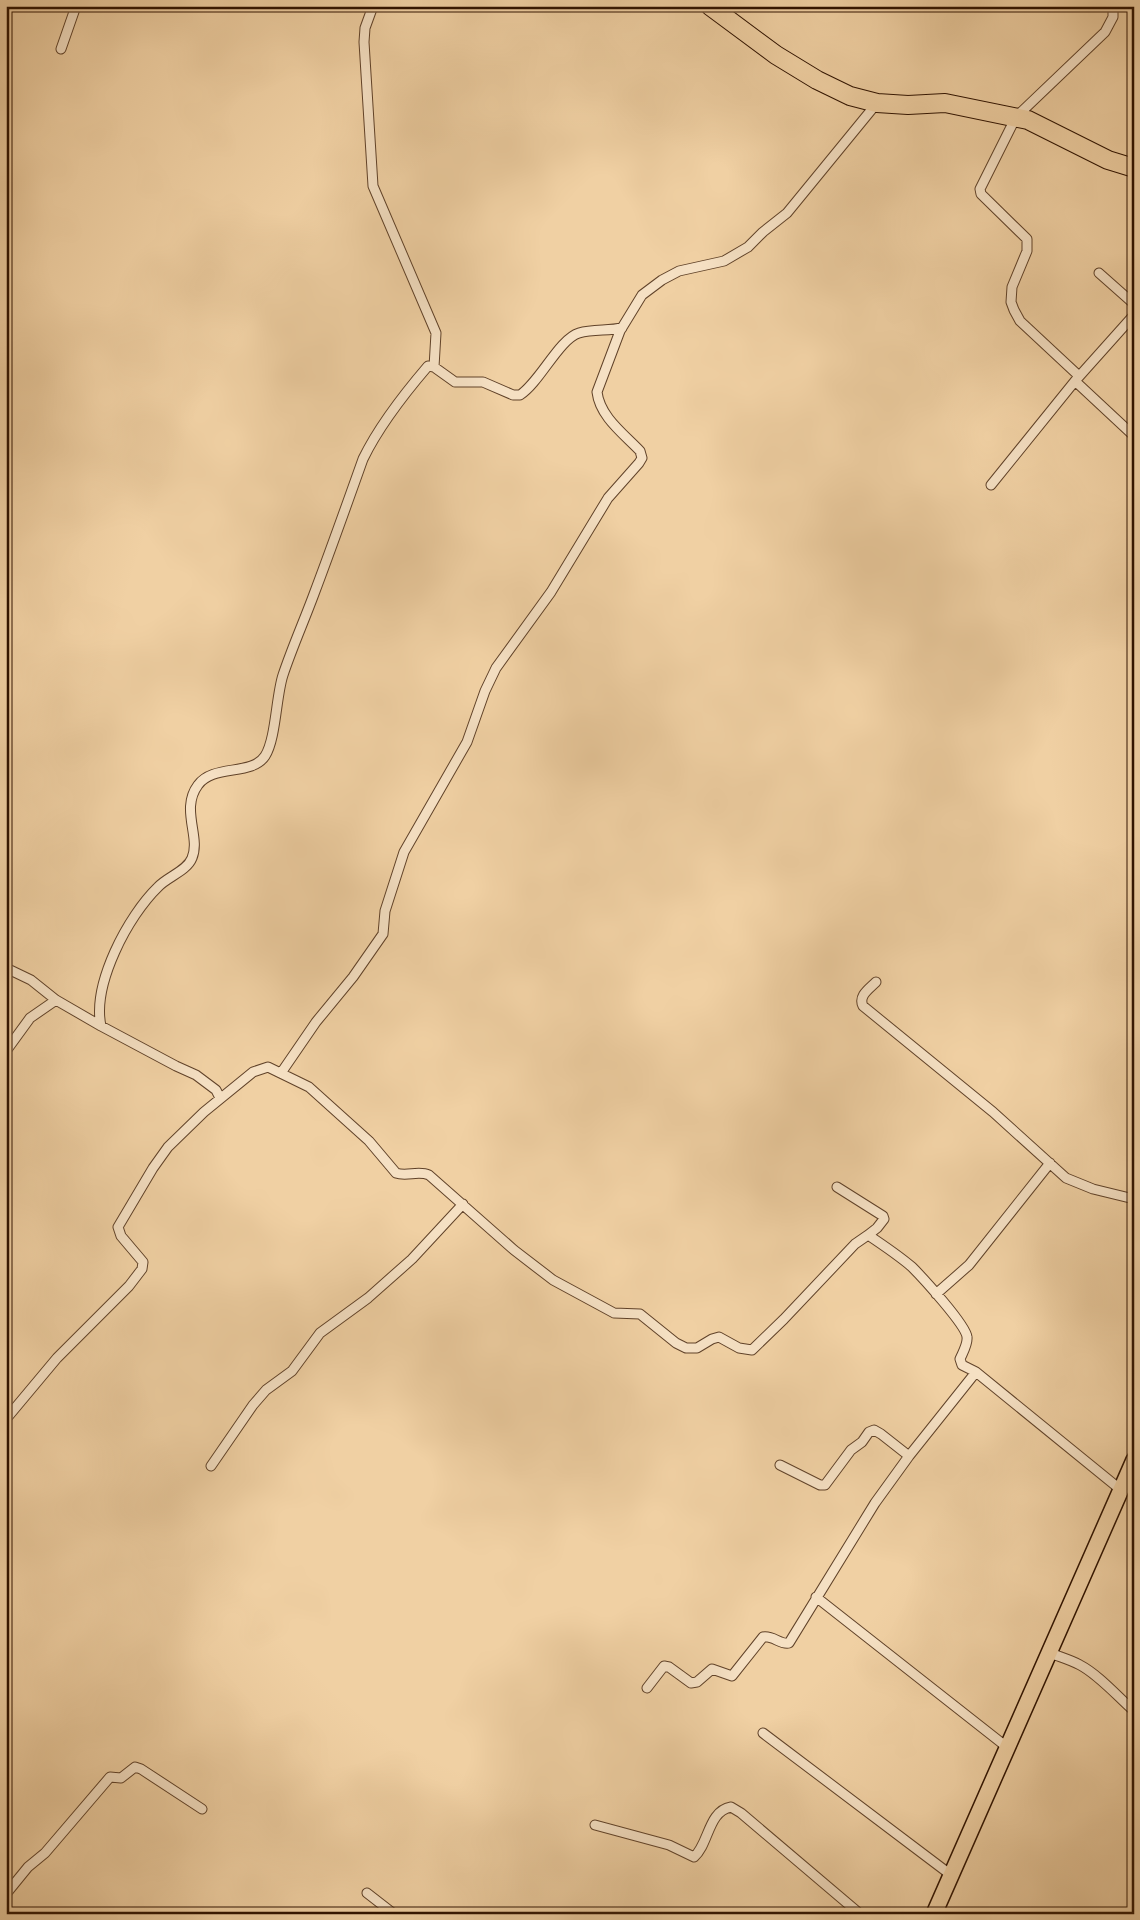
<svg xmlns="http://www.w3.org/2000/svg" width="1140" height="1920" viewBox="0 0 1140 1920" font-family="'Sorts Mill Goudy',serif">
<rect width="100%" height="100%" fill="#f0d0a3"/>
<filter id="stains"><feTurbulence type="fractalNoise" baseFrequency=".004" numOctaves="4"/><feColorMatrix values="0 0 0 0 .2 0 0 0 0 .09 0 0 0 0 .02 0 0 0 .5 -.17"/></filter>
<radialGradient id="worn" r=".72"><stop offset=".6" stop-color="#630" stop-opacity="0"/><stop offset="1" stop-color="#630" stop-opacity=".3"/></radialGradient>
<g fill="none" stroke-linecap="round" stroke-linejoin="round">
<defs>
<path id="street" d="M 373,6 L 365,28 L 364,42 L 373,186 L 436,333 L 434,367
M 61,49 L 76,6
M 1099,273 L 1134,304
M 1079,376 L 1020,321 L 1014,310 L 1011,302 L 1012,287 L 1027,251 L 1027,239 L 981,194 L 980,189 L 1016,117 L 1105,32 L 1113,17 L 1113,6
M 1075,381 L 1134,436
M 991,485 L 1075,381 L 1134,315
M 6,968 L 31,980 L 56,1000 L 101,1026 L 176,1066 L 196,1075 L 216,1090 L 220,1098
M 876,982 C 869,989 858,996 863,1006 L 993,1112 L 1066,1178 L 1093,1189 L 1134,1199
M 101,1026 C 92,984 128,916 158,887 C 167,877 187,871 192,858 C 201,837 180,809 198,785 C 213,764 252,776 265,756 C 276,739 276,696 283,675 C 292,648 304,621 314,594 C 331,549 347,504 363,459 C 379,426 404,394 428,366 L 434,367 L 455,382 L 483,382 L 513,395 L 520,395 C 540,382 559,339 579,333 C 593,329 608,331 622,328
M 6,1051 L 30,1018 L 56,1000
M 281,1073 L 316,1022 L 353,977 L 383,934 L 385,911 L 404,852 L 467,742 L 485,691 L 496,668 L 551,592 L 608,498 L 639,463 L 642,458 L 640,451 C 624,434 600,417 597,392 L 620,331 L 642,295 L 662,280 L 679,271 L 724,261 L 748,247 L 763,232 L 787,213 L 877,103
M 837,1187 L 883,1216 L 884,1219 L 877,1228 L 868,1235
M 936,1294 L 969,1265 L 1050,1163
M 6,1419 L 57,1358 L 129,1286 L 142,1269 L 143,1262 L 121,1236 L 118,1227 L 153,1168 L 168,1147 L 204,1112 L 253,1072 L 268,1067 L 309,1087 L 369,1141 L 396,1173 C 407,1177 418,1170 429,1175 L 514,1250 L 553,1280 L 614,1313 L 640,1314 L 676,1343 L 686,1348 L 697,1348 L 712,1339 L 719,1337 L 739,1348 L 752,1350 L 784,1319 L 855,1244 L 868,1235 C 883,1245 898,1255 912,1267 C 922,1277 966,1325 967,1337 C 968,1344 963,1352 960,1359 L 962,1365 L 976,1372 L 1121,1490
M 780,1465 L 820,1485 L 825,1485 L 851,1450 L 862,1442 L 869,1432 L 874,1430 L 881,1434 L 909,1456
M 211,1466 L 253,1405 L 266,1390 L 292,1371 L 320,1333 L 368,1298 L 412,1259 L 463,1204
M 816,1597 L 1008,1748
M 1050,1653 C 1060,1657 1071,1660 1080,1665 C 1099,1675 1118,1697 1134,1711
M 647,1688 L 664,1666 L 669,1667 L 691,1683 L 697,1682 L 712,1669 L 732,1676 L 763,1637 C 773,1635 780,1645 789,1643 L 875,1503 L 909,1456 L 976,1372
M 763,1733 L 951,1875
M 595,1825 L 669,1845 L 694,1857 C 709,1844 708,1811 731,1807 L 741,1813 L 860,1914
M 367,1893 L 394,1914
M 6,1894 L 28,1867 L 45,1853 L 110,1777 L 121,1778 L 135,1767 L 141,1769 L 202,1809"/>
<path id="primary" d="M 934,1914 L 1134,1460"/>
<path id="highway" d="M 710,6 L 776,55 L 817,80 L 850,96 L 877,103 L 908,105 L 945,103 L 1028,120 L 1108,160 L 1134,168"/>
</defs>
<use href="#street" stroke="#604229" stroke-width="11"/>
<use href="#primary" stroke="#301300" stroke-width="18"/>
<use href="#highway" stroke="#301300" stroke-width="20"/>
<use href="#street" stroke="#f5e0c3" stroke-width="9"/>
<use href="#primary" stroke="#f0d0a3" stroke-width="15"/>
<use href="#highway" stroke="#f0d0a3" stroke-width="18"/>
</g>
<rect width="1140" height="1920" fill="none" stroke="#f0d0a3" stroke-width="25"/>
<rect x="8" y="8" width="1125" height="1905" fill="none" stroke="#301300" stroke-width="2.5"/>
<rect x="12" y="12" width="1115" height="1895" fill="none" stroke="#301300"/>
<rect width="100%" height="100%" filter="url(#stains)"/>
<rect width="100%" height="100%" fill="url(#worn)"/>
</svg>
